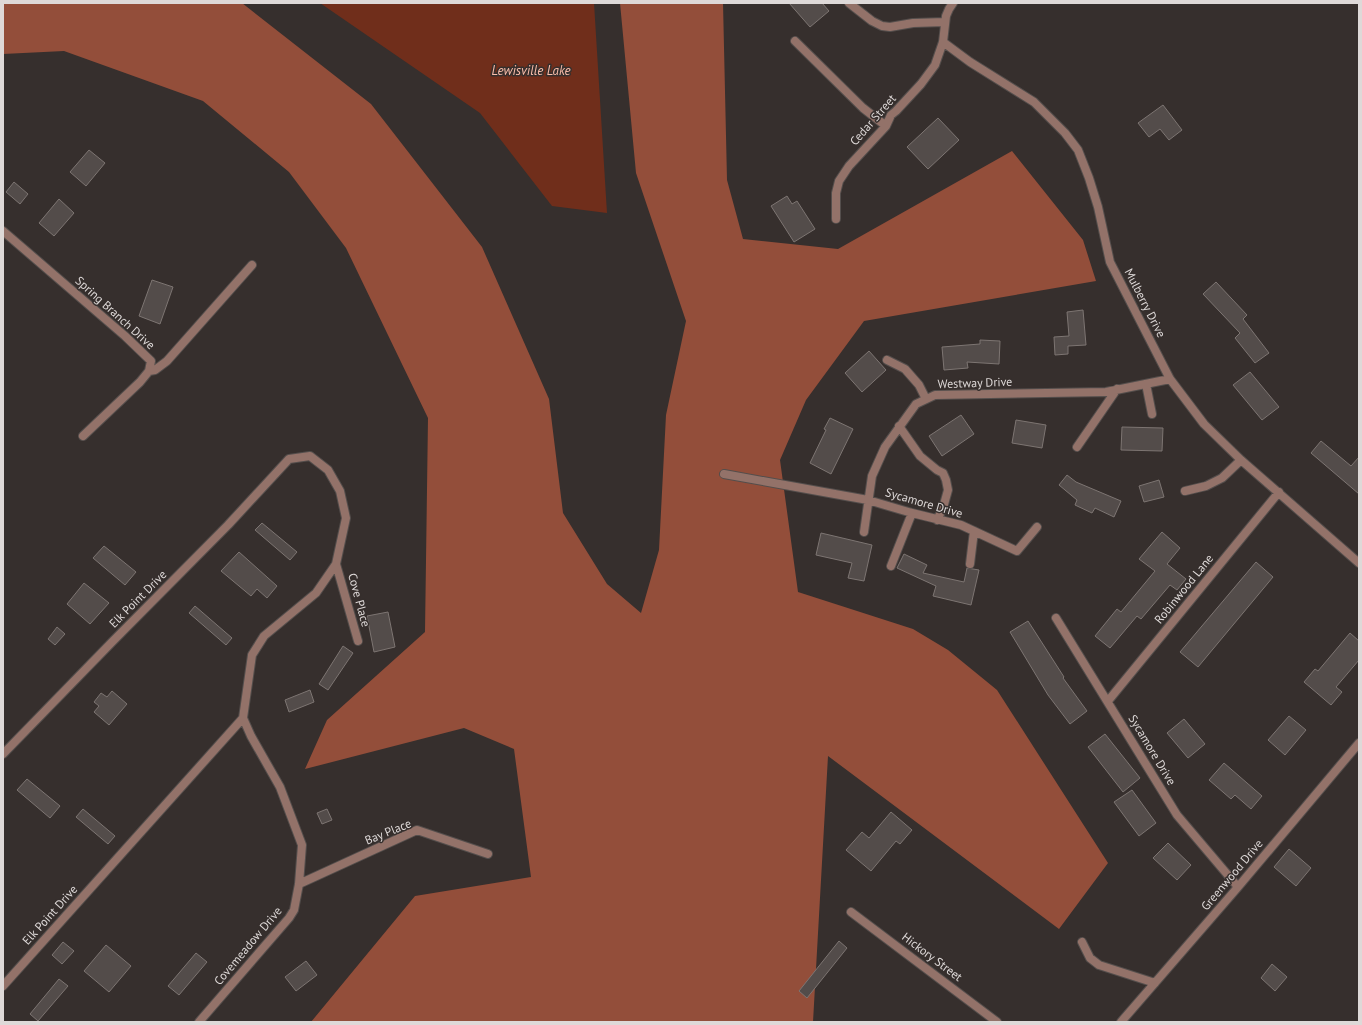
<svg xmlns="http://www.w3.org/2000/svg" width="1362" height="1025" viewBox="0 0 1362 1025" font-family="'PT Sans',sans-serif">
<rect width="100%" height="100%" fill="#362f2d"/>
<path fill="#934e3a" d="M 3,3 L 242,3 L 371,104 L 482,247 L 549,399 L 563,513 L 607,584 L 641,613 L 659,550 L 666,415 L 686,321 L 636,173 L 620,3 L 723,3 L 727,180 L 743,239 L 838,249 L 1012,151 L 1083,240 L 1096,281 L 864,321 L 806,400 L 780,460 L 798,592 L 913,629 L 948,650 L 997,690 L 1108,863 L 1059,929 L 828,756 L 813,1022 L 311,1022 L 415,896 L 531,877 L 514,749 L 464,728 L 305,769 L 327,720 L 425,632 L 428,418 L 346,248 L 289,172 L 203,101 L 64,51 L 3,54 Z"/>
<path fill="#702e1b" d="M 320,3 L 594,3 L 607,213 L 552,206 L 480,113 Z"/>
<path fill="#534c4a" stroke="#7d7572" d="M 789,3 L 822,3 L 829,11 L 810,27 Z
M 1163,105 L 1182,130 L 1169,140 L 1160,129 L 1149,137 L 1138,123 Z
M 938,118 L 959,140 L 928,169 L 907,147 Z
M 89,150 L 105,163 L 86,186 L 70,172 Z
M 14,182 L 28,194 L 20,204 L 6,192 Z
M 787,196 L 792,204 L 797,201 L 815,229 L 794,242 L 771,206 Z
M 59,199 L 74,213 L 54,236 L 39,223 Z
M 152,280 L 173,287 L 160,324 L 139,316 Z
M 1216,282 L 1247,315 L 1243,319 L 1269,353 L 1255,363 L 1235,338 L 1240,333 L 1203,294 Z
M 1083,310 L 1086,345 L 1068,346 L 1068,354 L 1055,355 L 1054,337 L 1069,336 L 1067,312 Z
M 980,340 L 1000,341 L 999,364 L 967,362 L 968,368 L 944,370 L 942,347 L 980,344 Z
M 869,351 L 886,370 L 862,392 L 845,373 Z
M 1250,372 L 1279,407 L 1262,420 L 1233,385 Z
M 961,415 L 974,434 L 942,456 L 929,436 Z
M 830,418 L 853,429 L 831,474 L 810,463 L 826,430 L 824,429 Z
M 1016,420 L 1046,425 L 1042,448 L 1012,443 Z
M 1122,427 L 1163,428 L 1162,451 L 1121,450 Z
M 1321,441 L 1351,466 L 1359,457 L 1359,494 L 1311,453 Z
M 1067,475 L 1076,482 L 1121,501 L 1114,517 L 1095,508 L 1092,513 L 1075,505 L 1077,500 L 1059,485 Z
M 1159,480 L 1164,497 L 1144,502 L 1139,486 Z
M 262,523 L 297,552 L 290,560 L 255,530 Z
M 1162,532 L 1180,548 L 1167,564 L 1186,579 L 1177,590 L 1170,585 L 1141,619 L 1137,616 L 1110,648 L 1095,636 L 1117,609 L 1121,612 L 1155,571 L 1139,559 Z
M 821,533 L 872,545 L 864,581 L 848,578 L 852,563 L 816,555 Z
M 104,546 L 136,572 L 125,585 L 93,558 Z
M 239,552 L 277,586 L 267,598 L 257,589 L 251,596 L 221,571 Z
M 904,554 L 927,565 L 923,573 L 964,582 L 967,568 L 979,570 L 971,605 L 933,596 L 936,586 L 897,568 Z
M 1256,562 L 1273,577 L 1198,667 L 1180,652 Z
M 84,583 L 109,603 L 90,624 L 67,604 Z
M 195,606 L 232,638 L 226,645 L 189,613 Z
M 388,612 L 395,647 L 374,652 L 367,616 Z
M 1028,621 L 1064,677 L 1063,678 L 1087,711 L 1070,724 L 1048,695 L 1010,632 Z
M 57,627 L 65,634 L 55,645 L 48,639 Z
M 1350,633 L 1359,641 L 1359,660 L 1336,687 L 1342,692 L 1331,705 L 1304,682 L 1315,669 L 1318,671 Z
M 343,646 L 353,653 L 328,690 L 319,684 Z
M 310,690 L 314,702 L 289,712 L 285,700 Z
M 112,691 L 127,704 L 109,725 L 94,712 L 99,706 L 94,702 L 101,693 L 107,697 Z
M 1289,716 L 1306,730 L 1285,755 L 1268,740 Z
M 1184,719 L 1205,744 L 1188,758 L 1167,733 Z
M 1105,734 L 1140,778 L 1123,792 L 1088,747 Z
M 1224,763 L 1262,796 L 1251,809 L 1235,795 L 1231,799 L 1209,780 Z
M 27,779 L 60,806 L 50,818 L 17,790 Z
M 1132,790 L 1156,823 L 1139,836 L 1114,802 Z
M 83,809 L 115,836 L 108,844 L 76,817 Z
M 327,809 L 332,820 L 322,824 L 317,813 Z
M 891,812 L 912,830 L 900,844 L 896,841 L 871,871 L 846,850 L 862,832 L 869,838 Z
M 1168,843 L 1191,865 L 1177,880 L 1153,858 Z
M 1289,849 L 1311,868 L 1296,886 L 1274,867 Z
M 839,941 L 847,948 L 807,998 L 799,991 Z
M 63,942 L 74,951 L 62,964 L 52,955 Z
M 106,945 L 131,966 L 109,992 L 84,971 Z
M 196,953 L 207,962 L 179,995 L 168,986 Z
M 306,961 L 317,975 L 296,991 L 285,977 Z
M 1272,964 L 1287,977 L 1275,991 L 1261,978 Z
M 59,979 L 68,986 L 38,1021 L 30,1014 Z"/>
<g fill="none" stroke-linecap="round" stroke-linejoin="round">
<defs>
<path id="minor" d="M 849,3 L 872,21 L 882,26 L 890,27 L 913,23 L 945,22
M 795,41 L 863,108 L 886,126
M 943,42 L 970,62 L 1034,102 L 1065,133 L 1078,150 L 1089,178 L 1098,207 L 1110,262 L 1170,379 L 1204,424 L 1241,460 L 1359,563
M 836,219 L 836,193 L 839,181 L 849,166 L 886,126 L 891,115 L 896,111 L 921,84 L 935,65 L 943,42 L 946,16 L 949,9 L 953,3
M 3,231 L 125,336 L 151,361 L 149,371 L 140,382 L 83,436
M 887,360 L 905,369 L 919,385 L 926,399
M 149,371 L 155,370 L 167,361 L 252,265
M 1146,384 L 1152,414
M 899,426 L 920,456 L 937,470 L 943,473 L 946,480 L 948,490 L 943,508 L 937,520
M 1077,447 L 1117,389
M 724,474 L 868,500 L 912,513 L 961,525 L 1017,551 L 1037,527
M 1185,491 L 1206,486 L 1222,478 L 1241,460
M 864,532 L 872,476 L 885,447 L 916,404 L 935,395 L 1106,392 L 1170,379
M 336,564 L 358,641
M 970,564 L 974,531
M 891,566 L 912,513
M 1056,618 L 1177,815 L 1238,887
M 1108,701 L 1279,492
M 3,754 L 113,641 L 228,525 L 289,459 L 310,456 L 328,470 L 340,491 L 346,518 L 336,564 L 316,593 L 264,636 L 252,655 L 243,718 L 251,736 L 280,787 L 302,845 L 299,884 L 294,910 L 289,918 L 199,1022
M 299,884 L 417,830 L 488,854
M 851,912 L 997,1022
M 1082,942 L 1090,958 L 1099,965 L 1155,983
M 3,986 L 243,718
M 1121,1022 L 1238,887 L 1359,743"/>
</defs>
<use href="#minor" stroke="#544e4c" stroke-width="10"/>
<use href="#minor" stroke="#937269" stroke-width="8"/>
</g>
<g text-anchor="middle" stroke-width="3" stroke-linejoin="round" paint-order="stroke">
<g font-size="12" fill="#ded9d8" stroke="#362f2d">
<text transform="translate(873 120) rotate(-49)" y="4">Cedar Street</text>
<text transform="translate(1145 303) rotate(63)" y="4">Mulberry Drive</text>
<text transform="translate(115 313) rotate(42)" y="4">Spring Branch Drive</text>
<text transform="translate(975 383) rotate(-2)" y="4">Westway Drive</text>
<text transform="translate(924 503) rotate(16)" y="4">Sycamore Drive</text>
<text transform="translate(1184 589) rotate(-51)" y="4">Robinwood Lane</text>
<text transform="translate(138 599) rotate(-45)" y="4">Elk Point Drive</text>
<text transform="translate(359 600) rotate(75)" y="4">Cove Place</text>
<text transform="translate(1152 750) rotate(59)" y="4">Sycamore Drive</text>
<text transform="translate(388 832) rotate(-22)" y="4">Bay Place</text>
<text transform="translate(1232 875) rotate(-50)" y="4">Greenwood Drive</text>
<text transform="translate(50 915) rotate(-48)" y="4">Elk Point Drive</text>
<text transform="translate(248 946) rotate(-50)" y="4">Covemeadow Drive</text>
<text transform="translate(932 957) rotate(37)" y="4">Hickory Street</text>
</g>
<g font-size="13" font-style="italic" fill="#fabca9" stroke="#362f2d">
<text x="531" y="75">Lewisville Lake</text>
</g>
</g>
<rect width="1362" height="1025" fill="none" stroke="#ded9d8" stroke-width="8"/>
</svg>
